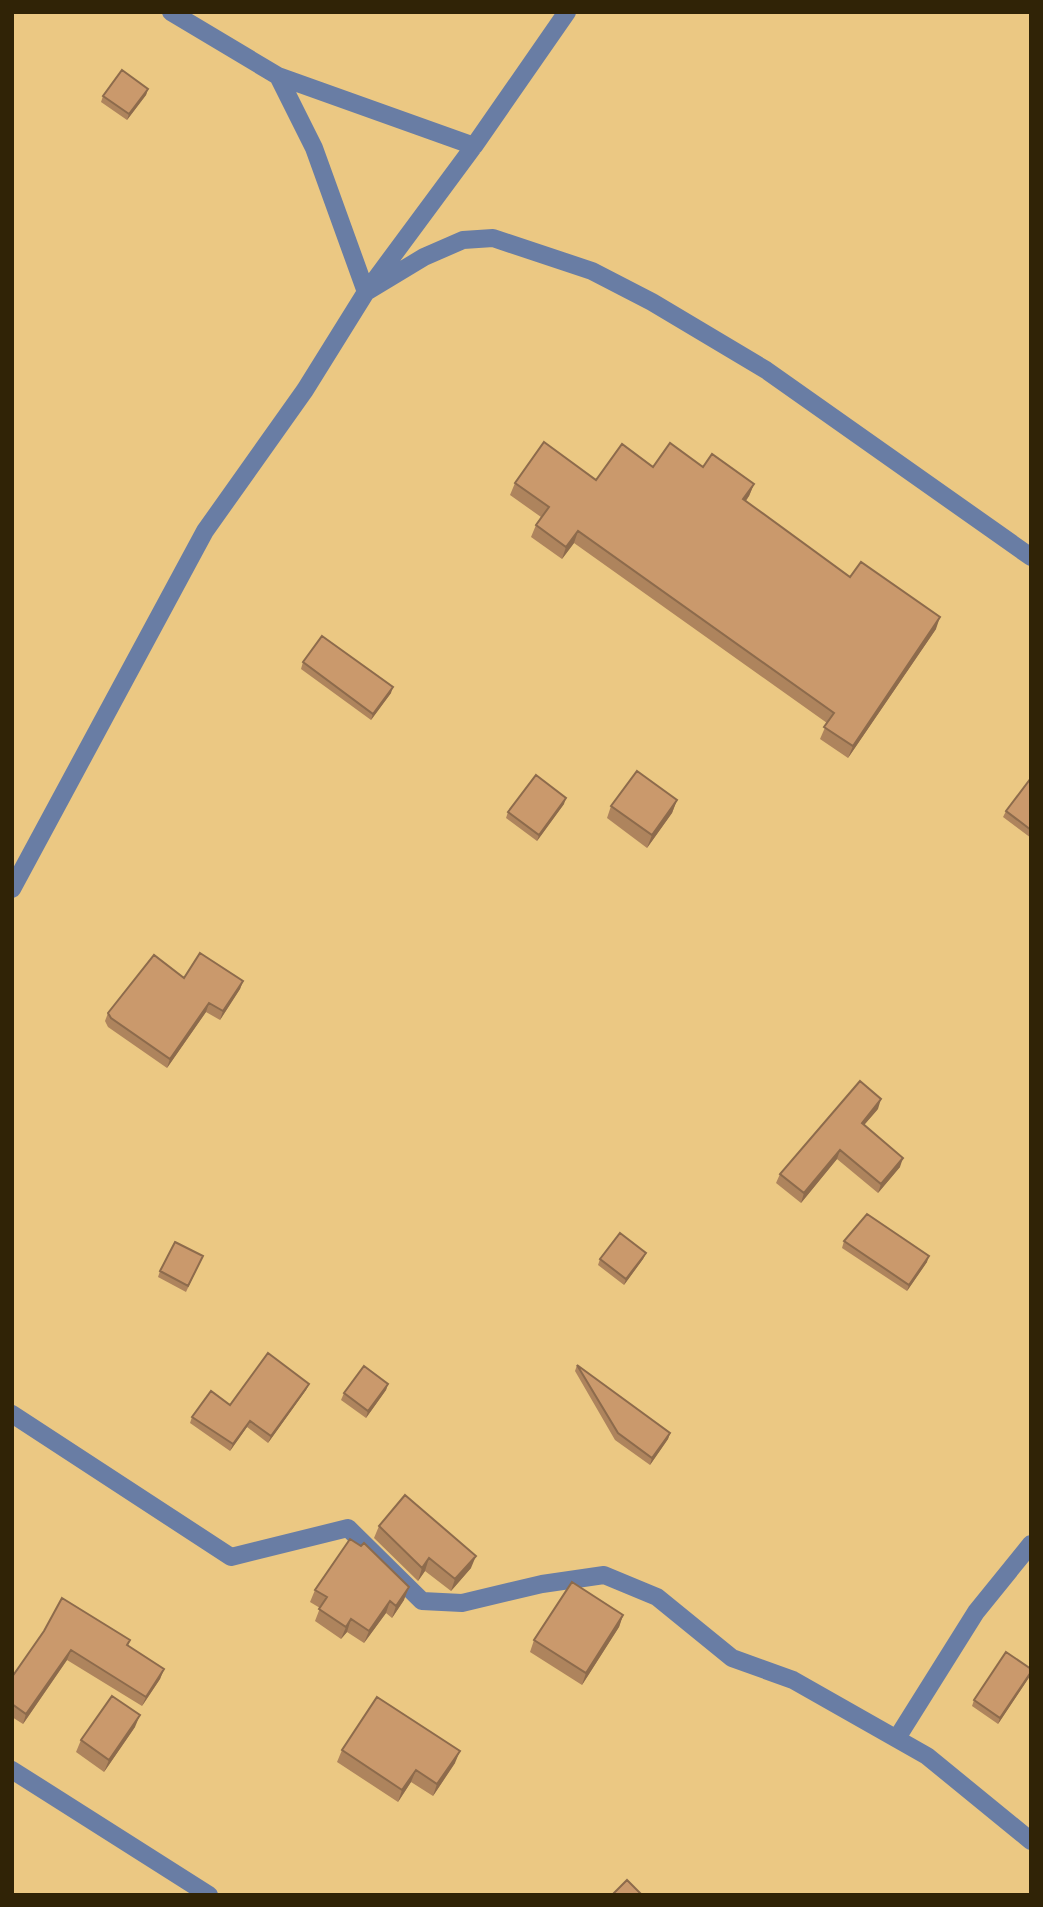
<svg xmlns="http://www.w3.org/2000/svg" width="1043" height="1907" viewBox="0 0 1043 1907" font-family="'Fira Sans Condensed',sans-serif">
<rect width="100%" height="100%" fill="#ebc883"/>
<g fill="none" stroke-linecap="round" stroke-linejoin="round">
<path stroke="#697da4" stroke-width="18" d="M 171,12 L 278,76 L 474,146
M 278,76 L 314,148 L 366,292 L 424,257 L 463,240 L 493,238 L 592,271 L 652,302 L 766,370 L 1031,557
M 12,889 L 205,531 L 305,390 L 366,292 L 474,146 L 567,12
M 12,1414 L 231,1557 L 348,1528 L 422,1601 L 462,1603 L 542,1584 L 604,1575 L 657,1597 L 732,1658 L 793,1680 L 927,1756 L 1031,1841
M 897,1738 L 976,1612 L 1031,1544
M 12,1770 L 209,1895"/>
</g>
<path fill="#ae845d" d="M 148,89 L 146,95 L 127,120 L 101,102 L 103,96 Z
M 653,467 L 703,467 L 754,484 L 749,496 L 746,501 L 850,577 L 936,629 L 848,758 L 820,739 L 827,723 L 574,543 L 562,559 L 531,537 L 536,525 L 541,517 L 510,495 L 515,483 L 596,480 Z
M 303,662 L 391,693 L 371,720 L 301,669 Z
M 1031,778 L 1031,838 L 1003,817 L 1006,811 Z
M 677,800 L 672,813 L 647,848 L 607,818 L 611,806 Z
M 564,804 L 537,841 L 506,818 L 508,812 Z
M 184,978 L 243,981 L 240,989 L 220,1020 L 206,1012 L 167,1068 L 108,1027 L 105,1021 L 108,1013 Z
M 878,1109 L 864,1125 L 900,1167 L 878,1193 L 837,1159 L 801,1203 L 776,1183 L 780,1174 Z
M 844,1241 L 927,1262 L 907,1291 L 842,1248 Z
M 646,1253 L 643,1259 L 624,1285 L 598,1265 L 600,1259 Z
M 203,1256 L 186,1292 L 158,1277 L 160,1271 Z
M 577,1365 L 670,1433 L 668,1439 L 650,1465 L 615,1440 L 575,1371 Z
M 309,1384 L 306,1390 L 268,1443 L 247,1427 L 230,1451 L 190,1423 L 192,1417 L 230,1405 Z
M 388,1384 L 386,1390 L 366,1418 L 341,1400 L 344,1393 Z
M 379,1526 L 471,1568 L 451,1591 L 425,1571 L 418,1581 L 374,1538 Z
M 315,1590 L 404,1600 L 392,1618 L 386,1613 L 364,1643 L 347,1632 L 341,1639 L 315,1621 L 320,1608 L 310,1602 Z
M 623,1615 L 619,1627 L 582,1685 L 530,1652 L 534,1640 Z
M 44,1631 L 130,1640 L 128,1646 L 164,1669 L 160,1679 L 142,1706 L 67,1660 L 23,1724 L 12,1717 L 12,1677 Z
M 1031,1669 L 1030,1676 L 998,1724 L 972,1706 L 974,1700 Z
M 135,1727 L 104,1772 L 76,1752 L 81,1740 Z
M 342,1750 L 455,1763 L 433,1796 L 411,1782 L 398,1802 L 337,1762 Z"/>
<path fill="#8d6b4c" d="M 148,89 L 146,95 L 127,120 L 129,114 Z
M 754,484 L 749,496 L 738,511 L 743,499 Z
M 578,531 L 574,543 L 562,559 L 566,547 Z
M 940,617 L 936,629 L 848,758 L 853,746 Z
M 393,687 L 391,693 L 371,720 L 373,714 Z
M 566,798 L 564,804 L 537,841 L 539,835 Z
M 677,800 L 672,813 L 647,848 L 652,835 Z
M 243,981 L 240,989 L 220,1020 L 223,1011 Z
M 209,1003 L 206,1012 L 167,1068 L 170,1059 Z
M 881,1099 L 878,1109 L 858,1132 L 862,1123 Z
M 840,1150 L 837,1159 L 801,1203 L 804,1193 Z
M 903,1158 L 900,1167 L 878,1193 L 881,1184 Z
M 646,1253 L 643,1259 L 624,1285 L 626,1279 Z
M 929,1256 L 927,1262 L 907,1291 L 909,1285 Z
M 309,1384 L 306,1390 L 268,1443 L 271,1436 Z
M 388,1384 L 386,1390 L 366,1418 L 368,1411 Z
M 250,1421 L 247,1427 L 230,1451 L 233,1444 Z
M 670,1433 L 668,1439 L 650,1465 L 652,1458 Z
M 476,1556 L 471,1568 L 451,1591 L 455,1579 Z
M 429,1558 L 425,1571 L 418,1581 L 422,1568 Z
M 409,1587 L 404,1600 L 392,1618 L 396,1606 Z
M 390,1601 L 386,1613 L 364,1643 L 369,1631 Z
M 623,1615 L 619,1627 L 582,1685 L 586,1673 Z
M 351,1619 L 347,1632 L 341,1639 L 346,1627 Z
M 71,1650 L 67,1660 L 23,1724 L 26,1714 Z
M 164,1669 L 160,1679 L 142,1706 L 146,1697 Z
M 1031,1672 L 1030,1676 L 998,1724 L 1000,1718 Z
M 140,1715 L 135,1727 L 104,1772 L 109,1760 Z
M 460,1751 L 455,1763 L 433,1796 L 437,1784 Z
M 416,1770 L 411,1782 L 398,1802 L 402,1790 Z"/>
<path fill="#ca996c" stroke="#8d6b4c" stroke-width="2" d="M 122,70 L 148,89 L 129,114 L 103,96 Z
M 544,442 L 596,480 L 622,444 L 653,467 L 670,443 L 703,467 L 712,454 L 754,484 L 743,499 L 850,577 L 861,562 L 940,617 L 853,746 L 824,727 L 834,713 L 578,531 L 566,547 L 536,525 L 549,507 L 515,483 Z
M 322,636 L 393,687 L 373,714 L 303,662 Z
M 637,771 L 677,800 L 652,835 L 611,806 Z
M 536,775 L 566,798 L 539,835 L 508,812 Z
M 1031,778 L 1031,830 L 1006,811 Z
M 200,953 L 243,981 L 223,1011 L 209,1003 L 170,1059 L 111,1018 L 108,1013 L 154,955 L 184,978 Z
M 860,1081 L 881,1099 L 862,1123 L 903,1158 L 881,1184 L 840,1150 L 804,1193 L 780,1174 Z
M 867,1214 L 929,1256 L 909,1285 L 844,1241 Z
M 620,1233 L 646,1253 L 626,1279 L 600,1259 Z
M 175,1242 L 203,1256 L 188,1286 L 160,1271 Z
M 268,1353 L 309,1384 L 271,1436 L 250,1421 L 233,1444 L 192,1417 L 211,1391 L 230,1405 Z
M 577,1365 L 670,1433 L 652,1458 L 618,1433 Z
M 364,1366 L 388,1384 L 368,1411 L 344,1393 Z
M 405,1495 L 476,1556 L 455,1579 L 429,1558 L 422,1568 L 379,1526 Z
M 350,1539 L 361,1546 L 364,1543 L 409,1587 L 396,1606 L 390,1601 L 369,1631 L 351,1619 L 346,1627 L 319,1609 L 327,1597 L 315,1590 Z
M 572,1582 L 623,1615 L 586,1673 L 534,1640 Z
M 62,1598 L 130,1640 L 127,1645 L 164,1669 L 146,1697 L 71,1650 L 26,1714 L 12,1704 L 12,1677 L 44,1631 Z
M 1006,1652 L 1031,1669 L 1031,1672 L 1000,1718 L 974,1700 Z
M 112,1696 L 140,1715 L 109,1760 L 81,1740 Z
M 377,1697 L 460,1751 L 437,1784 L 416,1770 L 402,1790 L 342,1750 Z
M 627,1880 L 642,1895 L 612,1895 Z"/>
<rect width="1043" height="1907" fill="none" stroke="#302306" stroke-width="28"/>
</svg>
